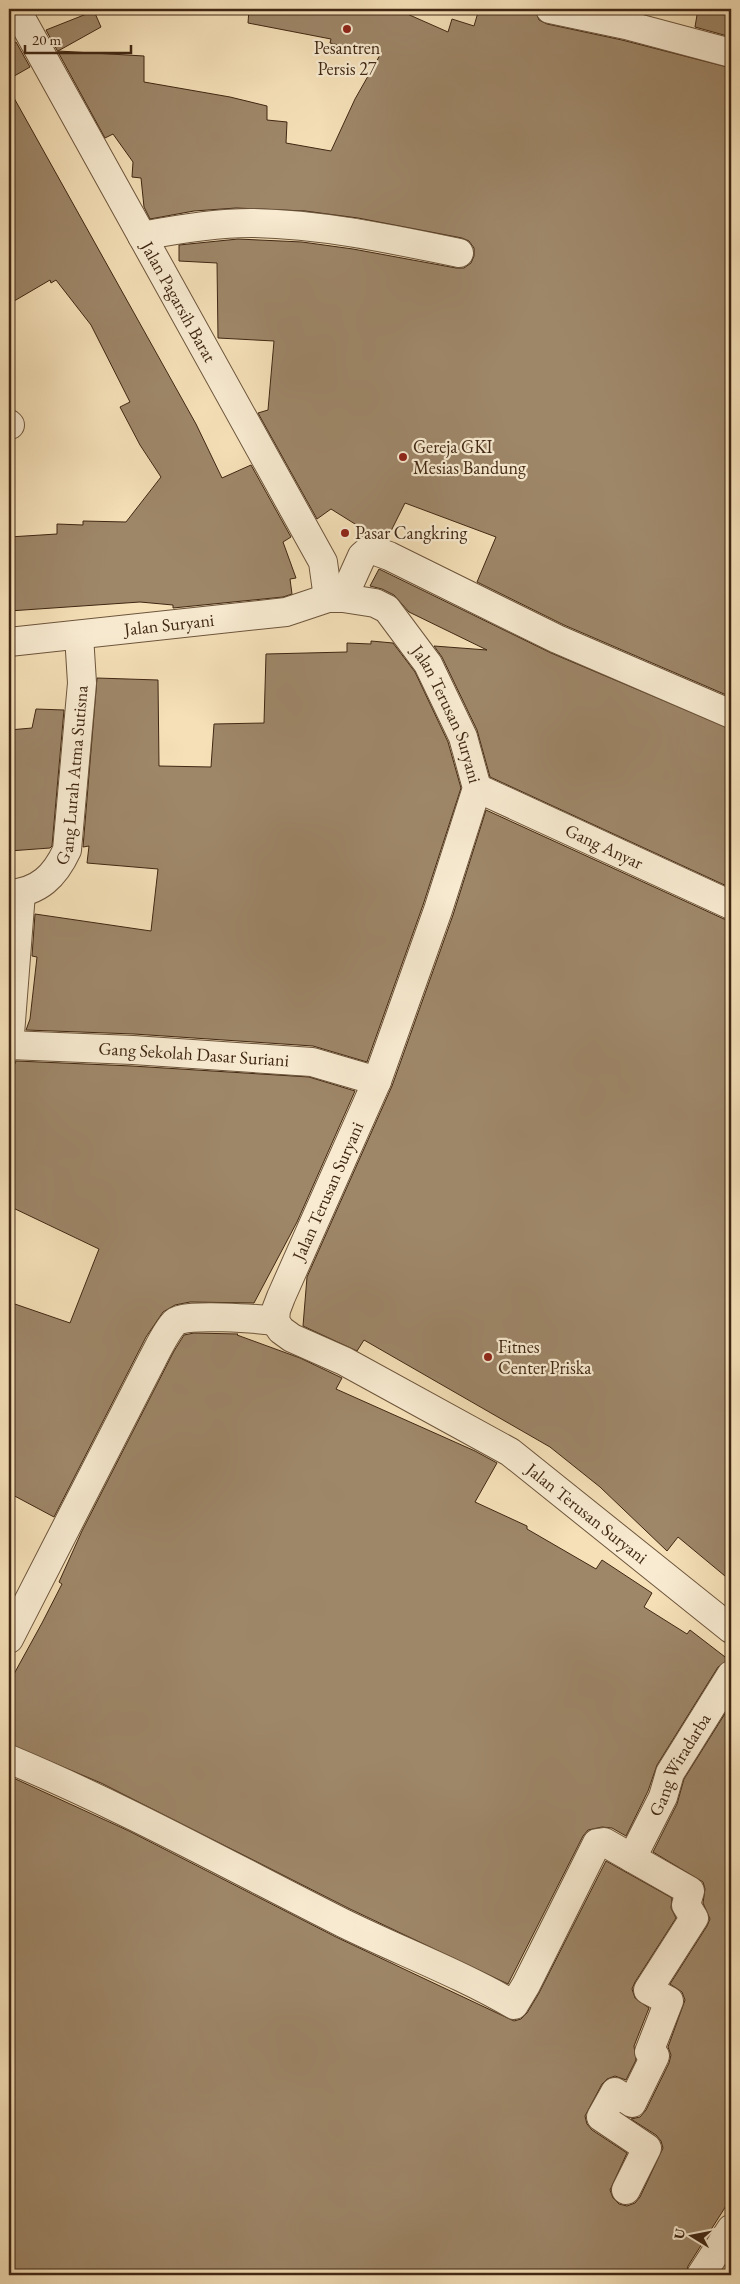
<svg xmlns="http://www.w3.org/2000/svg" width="740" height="2284" viewBox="0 0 740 2284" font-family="'EB Garamond',serif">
<rect width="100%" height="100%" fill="#f5e0b8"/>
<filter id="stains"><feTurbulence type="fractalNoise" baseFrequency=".004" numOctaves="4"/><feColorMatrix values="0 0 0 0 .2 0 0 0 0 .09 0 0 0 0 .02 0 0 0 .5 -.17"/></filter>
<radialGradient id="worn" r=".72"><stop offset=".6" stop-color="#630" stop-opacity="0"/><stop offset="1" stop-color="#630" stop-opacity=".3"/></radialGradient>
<path fill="#9e8769" stroke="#402713" d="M 249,9 L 396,9 L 448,32 L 452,19 L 474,26 L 479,9 L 535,9 L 539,20 L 547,24 L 622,40 L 731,68 L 731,697 L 564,625 L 477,582 L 496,537 L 405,503 L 387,539 L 371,534 L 331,509 L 317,519 L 258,413 L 268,410 L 274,341 L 218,338 L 217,263 L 179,261 L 179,245 L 238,239 L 302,242 L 353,249 L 456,268 L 464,268 L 471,263 L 474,256 L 474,248 L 469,241 L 462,238 L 358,218 L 305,211 L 236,208 L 194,211 L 150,219 L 144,207 L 141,178 L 132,177 L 133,162 L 113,134 L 105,138 L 46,30 L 94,11 L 101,27 L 58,51 L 144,56 L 144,82 L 230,97 L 267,106 L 267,120 L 287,122 L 286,143 L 331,151 L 355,99 L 380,55 L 330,43 L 331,39 L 248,23 Z
M 698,9 L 731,9 L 731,37 L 695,27 Z
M 16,42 L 30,67 L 9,79 L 9,45 Z
M 9,89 L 196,424 L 222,478 L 251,465 L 291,537 L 283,542 L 296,578 L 290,579 L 292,594 L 283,597 L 173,608 L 173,605 L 140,602 L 9,611 L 9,537 L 57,534 L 57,524 L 83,525 L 83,521 L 126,522 L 161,477 L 140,445 L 120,407 L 130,402 L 91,325 L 56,280 L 51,283 L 50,280 L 9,304 Z
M 379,569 L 551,653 L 731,729 L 731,888 L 490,777 L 477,730 L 442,657 L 434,646 L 487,650 L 409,612 L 394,595 L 382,589 L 370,586 Z
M 371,641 L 393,643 L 415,672 L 448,742 L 461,788 L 423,905 L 367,1062 L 313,1046 L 134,1034 L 26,1030 L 30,1019 L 37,957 L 32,956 L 35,914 L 151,931 L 158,869 L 87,863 L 89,846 L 83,847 L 97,678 L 158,680 L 159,766 L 211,767 L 214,724 L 264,723 L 266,654 L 347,652 L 347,643 L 371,644 Z
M 36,709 L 64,710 L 52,846 L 50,848 L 9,851 L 9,730 L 32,728 Z
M 486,810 L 724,919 L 731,920 L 731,1581 L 678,1537 L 667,1551 L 600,1487 L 550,1447 L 364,1340 L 357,1351 L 303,1326 L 307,1277 L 392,1086 L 453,915 Z
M 16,1061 L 132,1066 L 309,1077 L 355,1091 L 297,1222 L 254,1303 L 190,1302 L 175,1305 L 163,1312 L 146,1337 L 54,1517 L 9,1493 L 9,1302 L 70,1323 L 99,1249 L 9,1206 L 9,1077 Z
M 194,1333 L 238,1334 L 237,1335 L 300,1358 L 342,1378 L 336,1389 L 475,1451 L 497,1463 L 475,1502 L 527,1526 L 527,1529 L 596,1569 L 602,1560 L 652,1593 L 644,1607 L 687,1634 L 690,1630 L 729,1660 L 718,1667 L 657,1765 L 648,1791 L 626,1836 L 612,1828 L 602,1827 L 588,1830 L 583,1836 L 508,1984 L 350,1909 L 101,1783 L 9,1744 L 9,1683 L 42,1623 L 62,1584 L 59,1582 L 82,1531 L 174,1351 L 184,1335 Z
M 731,1704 L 731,2198 L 688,2266 L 686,2275 L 21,2275 L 9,2270 L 9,1776 L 129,1831 L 336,1937 L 514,2021 L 521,2019 L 527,2013 L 539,1993 L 606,1861 L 672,1898 L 671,1908 L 676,1918 L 635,1982 L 632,1989 L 635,1998 L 649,2008 L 634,2046 L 636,2060 L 626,2080 L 615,2076 L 607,2079 L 602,2084 L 585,2116 L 587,2124 L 592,2130 L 627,2153 L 610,2190 L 613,2198 L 619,2204 L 627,2206 L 635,2203 L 640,2197 L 663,2148 L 661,2141 L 656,2135 L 631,2119 L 640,2117 L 646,2110 L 669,2063 L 671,2055 L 668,2047 L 685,2000 L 682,1992 L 670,1984 L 707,1926 L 710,1919 L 703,1903 L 705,1889 L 703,1882 L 653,1852 L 677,1804 L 684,1779 Z"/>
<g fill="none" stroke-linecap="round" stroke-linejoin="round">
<defs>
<g id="minor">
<path id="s1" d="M 16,9 L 323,562 L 328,598"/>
<path d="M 550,9 L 626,25 L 731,53"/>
<path d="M 142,236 C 178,229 214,223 251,223 C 321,224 391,239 459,253"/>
<path d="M 9,424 L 10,425"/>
<path d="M 343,598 L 362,556 L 370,549 L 389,556 L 557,639 L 731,714"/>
<path id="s2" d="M 9,642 L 286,612 L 328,598 L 343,598 L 375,603 L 387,609 L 428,664 L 463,737 L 477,788 L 438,910 L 377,1081 L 281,1297 L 276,1310 L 275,1321 L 281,1330 L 292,1338 L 344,1361 L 510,1452 L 731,1629"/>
<path id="s3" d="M 477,788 L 731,905"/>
<path id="s4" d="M 9,894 C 39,892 55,876 67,850 L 82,683 L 79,635"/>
<path id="s5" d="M 9,1045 L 133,1050 L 312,1062 L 377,1081"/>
<path d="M 9,1047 L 21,893"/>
<path d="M 9,1639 L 153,1358 C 159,1347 166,1331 175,1322 C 184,1313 260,1319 275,1321"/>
<path d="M 9,1759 C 124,1807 232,1867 343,1923 C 400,1951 459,1973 514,2005 L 526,1985 L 597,1843 L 604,1842 L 690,1891 L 686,1905 L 694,1918 L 648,1990 L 669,2001 L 649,2052 L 655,2056 L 632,2103 L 615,2092 L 601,2117 L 647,2148 L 626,2190"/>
<path id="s6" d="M 632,1858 L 663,1797 L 670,1773 L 731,1675"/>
<path d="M 701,2275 L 731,2229"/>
</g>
</defs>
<use href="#minor" stroke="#6d553c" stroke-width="30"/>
<use href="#minor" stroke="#f8ebd1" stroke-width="28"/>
</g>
<g fill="#8f2418" stroke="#f8ebd1" stroke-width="2">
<circle cx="347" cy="29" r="5"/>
<circle cx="403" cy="457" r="5"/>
<circle cx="345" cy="533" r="5"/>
<circle cx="488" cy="1357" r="5"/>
</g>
<g text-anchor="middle" stroke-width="4.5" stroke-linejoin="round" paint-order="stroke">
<g font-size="18" fill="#402713" stroke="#f8ebd1" text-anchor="start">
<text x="347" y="54" text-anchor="middle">Pesantren<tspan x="347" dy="21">Persis 27</tspan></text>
<text x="413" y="453">Gereja GKI<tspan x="413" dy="21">Mesias Bandung</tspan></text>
<text x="355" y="539">Pasar Cangkring</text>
<text x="498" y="1353">Fitnes<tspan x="498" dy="21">Center Priska</tspan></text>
</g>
<g font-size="18" fill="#402713" stroke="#f8ebd1">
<text dy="6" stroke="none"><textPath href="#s1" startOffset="335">Jalan Pagarsih Barat</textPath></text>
<text dy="6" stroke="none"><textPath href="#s2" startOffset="161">Jalan Suryani</textPath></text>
<text dy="6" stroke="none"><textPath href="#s2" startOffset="506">Jalan Terusan Suryani</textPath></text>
<text dy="6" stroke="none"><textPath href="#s4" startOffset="152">Gang Lurah Atma Sutisna</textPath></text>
<text dy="6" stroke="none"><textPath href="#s3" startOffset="140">Gang Anyar</textPath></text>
<text dy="6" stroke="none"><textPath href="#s5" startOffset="185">Gang Sekolah Dasar Suriani</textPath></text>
<text transform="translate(328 1191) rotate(-66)" y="6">Jalan Terusan Suryani</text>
<text dy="6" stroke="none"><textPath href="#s2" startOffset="1526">Jalan Terusan Suryani</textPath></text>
<text dy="6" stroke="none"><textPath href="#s6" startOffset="105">Gang Wiradarba</textPath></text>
</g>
</g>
<rect width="740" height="2284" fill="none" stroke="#f5e0b8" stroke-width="30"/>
<rect x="10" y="10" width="720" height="2264" fill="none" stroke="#402713" stroke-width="2.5"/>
<rect x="15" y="15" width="710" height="2254" fill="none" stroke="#402713"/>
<g transform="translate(692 2236) rotate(280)" stroke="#f8ebd1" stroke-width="4" paint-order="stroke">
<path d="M0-4L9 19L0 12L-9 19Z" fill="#402713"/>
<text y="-8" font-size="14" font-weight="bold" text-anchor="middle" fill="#402713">U</text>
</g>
<path d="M25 45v8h106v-8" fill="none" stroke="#402713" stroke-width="2.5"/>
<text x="32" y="45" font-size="15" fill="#402713" stroke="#f8ebd1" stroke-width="4" paint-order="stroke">20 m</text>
<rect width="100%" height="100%" filter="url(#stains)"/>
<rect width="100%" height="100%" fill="url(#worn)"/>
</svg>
